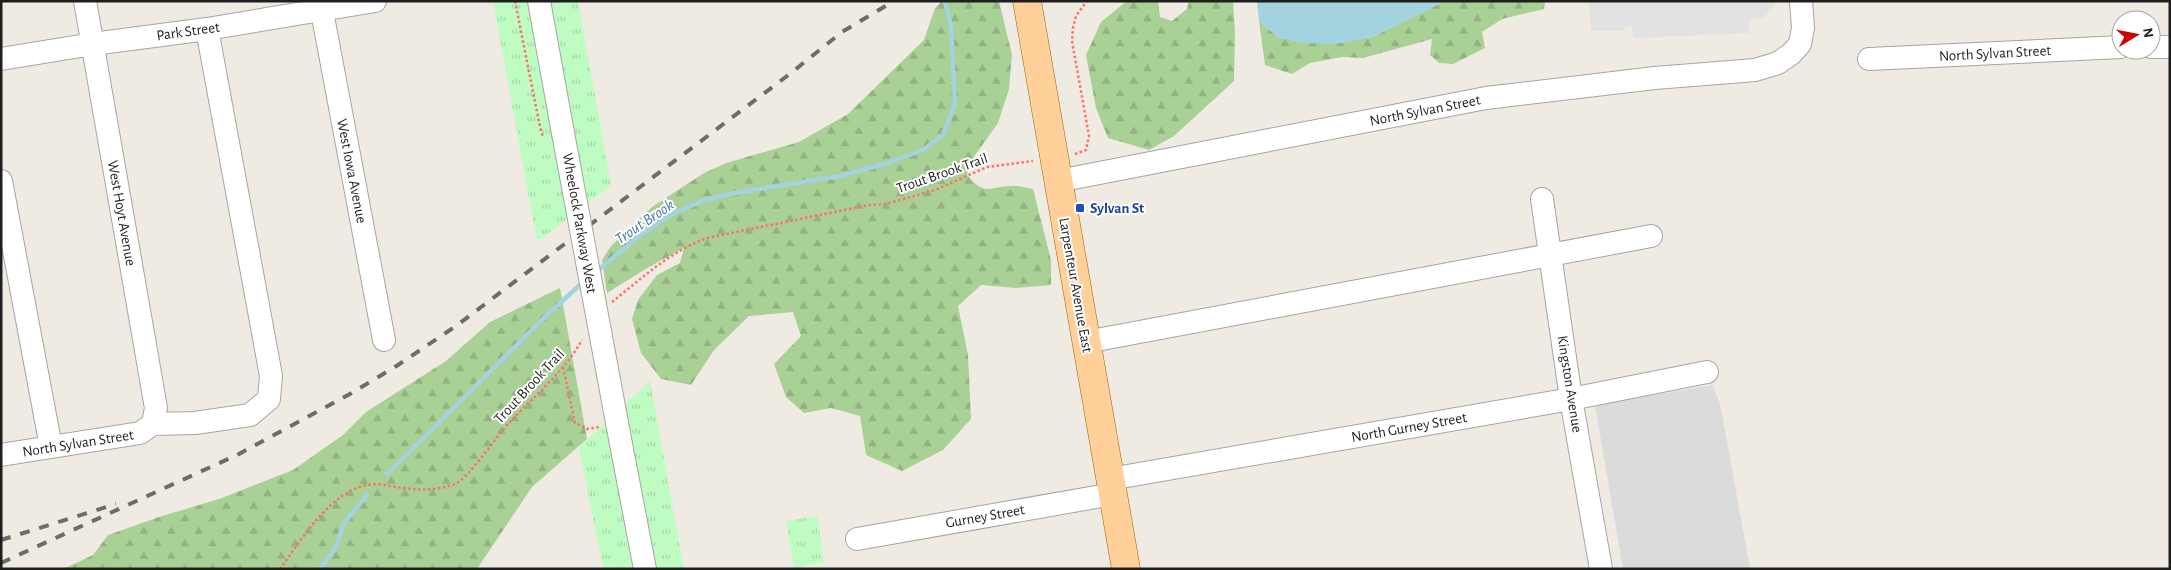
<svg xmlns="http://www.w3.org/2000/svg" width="2171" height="570" viewBox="0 0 2171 570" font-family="'Alegreya Sans',sans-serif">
<defs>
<pattern id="forest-firs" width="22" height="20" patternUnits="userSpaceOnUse" patternTransform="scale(1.25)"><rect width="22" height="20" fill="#a9d196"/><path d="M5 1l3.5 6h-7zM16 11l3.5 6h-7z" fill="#91b381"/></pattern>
<pattern id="park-tufts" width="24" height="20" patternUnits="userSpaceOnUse" patternTransform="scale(1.25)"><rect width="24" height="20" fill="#befcc1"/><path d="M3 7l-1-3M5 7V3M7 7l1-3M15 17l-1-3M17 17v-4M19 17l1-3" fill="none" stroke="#a3d8a5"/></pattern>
</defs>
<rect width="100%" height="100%" fill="#efebe3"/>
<path fill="#dcdbdb" d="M 1713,385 L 1721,408 L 1750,569 L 1623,569 L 1595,405 Z"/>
<path fill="url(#forest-firs)" d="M 942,1 L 999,1 L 1012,55 L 1009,89 L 998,123 L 971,161 L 967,175 C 984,195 987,188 1009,186 C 1017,185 1026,188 1033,189 L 1051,260 L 1051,285 L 1016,288 L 981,285 L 958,306 L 968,355 L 971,419 L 943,450 L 902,471 L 866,455 L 860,416 L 831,408 L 804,413 L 786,397 L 774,364 L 801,336 L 793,312 L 749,316 L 714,350 L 691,385 L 661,379 L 641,353 L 632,319 L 638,300 L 657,275 L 680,263 L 684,248 L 649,267 L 607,293 L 602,260 L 611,246 L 652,207 L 704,173 L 726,163 L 799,142 L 848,114 L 924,40 L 935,8 Z
M 1127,1 L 1158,1 L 1160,17 L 1172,21 L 1187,9 L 1189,1 L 1233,1 L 1235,33 L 1234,81 L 1174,136 L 1149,150 L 1108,138 L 1096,108 L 1086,55 L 1101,22 Z
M 1445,1 L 1545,1 L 1544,9 L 1502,19 L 1482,32 L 1485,48 L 1453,64 L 1439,63 L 1430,55 L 1432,39 L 1363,58 L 1342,57 L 1310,63 L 1292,74 L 1265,65 L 1259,21 L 1278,37 L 1303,43 L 1370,38 Z
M 560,288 L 587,439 L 532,487 L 477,569 L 63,569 L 93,555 L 108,535 L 159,517 L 219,499 L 293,470 L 343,435 L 366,412 L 446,361 L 490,322 Z"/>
<path fill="url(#park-tufts)" d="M 493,1 L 578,1 L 611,185 L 537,242 Z
M 650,381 L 684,569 L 603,569 L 579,447 Z
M 817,516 L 824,562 L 794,568 L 786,521 Z"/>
<path fill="#e2e2e2" d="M 1589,1 L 1775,1 L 1773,8 L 1764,17 L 1749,20 L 1749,33 L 1633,38 L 1632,27 L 1630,25 L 1621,31 L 1591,31 Z"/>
<path fill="#a2d3df" d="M 1257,1 L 1445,1 L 1370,38 L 1335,44 L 1303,43 L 1278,37 L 1259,21 Z"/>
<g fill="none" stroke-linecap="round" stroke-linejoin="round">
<path stroke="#a2d3df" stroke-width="4.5" d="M 597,271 L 641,235 L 671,215 L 704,200 L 740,192 L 840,176 L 887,163 L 923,150 L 943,135 L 955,104 L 951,26 L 945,1
M 387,474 L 543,319 L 583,282
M 320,569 L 335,549 L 344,523 L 367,495"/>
<defs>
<path id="minor" d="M 85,1 L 156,408 L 153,424
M 320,1 L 384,340
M 539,1 L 563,133
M 2151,47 L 2170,47
M 1,59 L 93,44 L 207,29 L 375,1
M 1869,59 L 2121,47
M 1,181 L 51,447
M 1058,181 L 1486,98 L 1655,78 L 1755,70 L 1778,63 L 1791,54 L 1800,44 L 1803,28 L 1801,1
M 1542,199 L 1571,399 L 1601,569
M 1086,342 L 1651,236
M 153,424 L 195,423 L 250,415 L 269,399 L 271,376 L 207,29
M 621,444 L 645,569
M 1,455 L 140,433 L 153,424
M 1110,479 L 1571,399 L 1707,372
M 857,539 L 1113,494"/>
<path id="major" d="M 1027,1 L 1126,569"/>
</defs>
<use href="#minor" stroke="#a5a5a5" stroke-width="24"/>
<use href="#major" stroke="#986100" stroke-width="29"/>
<path stroke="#ff7065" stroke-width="2.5" stroke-dasharray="2.5 2.5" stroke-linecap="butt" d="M 515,1 L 540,127 L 543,137
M 1075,154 L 1086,150 L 1089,136 L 1072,41 L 1073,28 L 1076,16 L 1087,1
M 612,302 C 642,278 671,251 707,238 L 869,205 L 886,204 L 935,190 L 987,167 L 1033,161
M 563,367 L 575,423 L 588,429 L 599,427
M 280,569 C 303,538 338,477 384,485 C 408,489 431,493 455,484 C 469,478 497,435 510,422 C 535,395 564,372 582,340"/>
<use href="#minor" stroke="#fff" stroke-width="22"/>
<use href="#major" stroke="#ffd099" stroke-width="28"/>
<path stroke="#6c6c6c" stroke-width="4" stroke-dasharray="10 10" stroke-linecap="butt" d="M 1,540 L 116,504
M 1,563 L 239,454 L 350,394 L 398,365 L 456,326 L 791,73 L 842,32 L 894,1"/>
<defs>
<path id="minor-bridge" d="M 563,133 L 621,444"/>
</defs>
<use href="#minor-bridge" stroke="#a5a5a5" stroke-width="24" stroke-linecap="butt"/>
<use href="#minor-bridge" stroke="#fff" stroke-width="22"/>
</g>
<rect fill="#1a4fb4" stroke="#fff" stroke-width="2" x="1075" y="203" width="10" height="10" rx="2.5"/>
<g text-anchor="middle" stroke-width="4" stroke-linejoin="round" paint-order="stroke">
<g font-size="15" fill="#1e1e1e" stroke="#fff">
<text transform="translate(188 31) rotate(-8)" y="5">Park Street</text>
<text transform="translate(1995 53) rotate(-3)" y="5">North Sylvan Street</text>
<text transform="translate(1425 110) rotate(-11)" y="5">North Sylvan Street</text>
<text transform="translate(352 171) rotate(79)" y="5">West Iowa Avenue</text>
<text transform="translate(942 173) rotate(-19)" y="5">Trout Brook Trail</text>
<text transform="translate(122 213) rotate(80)" y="5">West Hoyt Avenue</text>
<text transform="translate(580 223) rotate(80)" y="5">Wheelock Parkway West</text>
<text transform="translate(1076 285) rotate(80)" y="5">Larpenteur Avenue East</text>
<text transform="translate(1570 384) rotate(81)" y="5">Kingston Avenue</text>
<text transform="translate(529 386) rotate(-47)" y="5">Trout Brook Trail</text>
<text transform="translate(1409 427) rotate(-10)" y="5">North Gurney Street</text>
<text transform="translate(78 443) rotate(-9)" y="5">North Sylvan Street</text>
<text transform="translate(985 516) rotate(-10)" y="5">Gurney Street</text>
</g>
<g font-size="15" font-weight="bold" fill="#164399" stroke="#fff" text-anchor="start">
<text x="1090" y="213">Sylvan St</text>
</g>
<g font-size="16" font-style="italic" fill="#437aaa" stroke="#fff">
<text transform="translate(644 221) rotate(-34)" y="6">Trout Brook</text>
</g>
</g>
<rect width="2171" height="570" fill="none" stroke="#1e1e1e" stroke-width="5"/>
<g transform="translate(2136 35) rotate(80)"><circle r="24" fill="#ffffff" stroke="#a5a5a5"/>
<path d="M0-4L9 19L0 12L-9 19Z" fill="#cc0006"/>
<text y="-8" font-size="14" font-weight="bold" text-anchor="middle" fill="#1e1e1e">N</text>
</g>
</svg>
